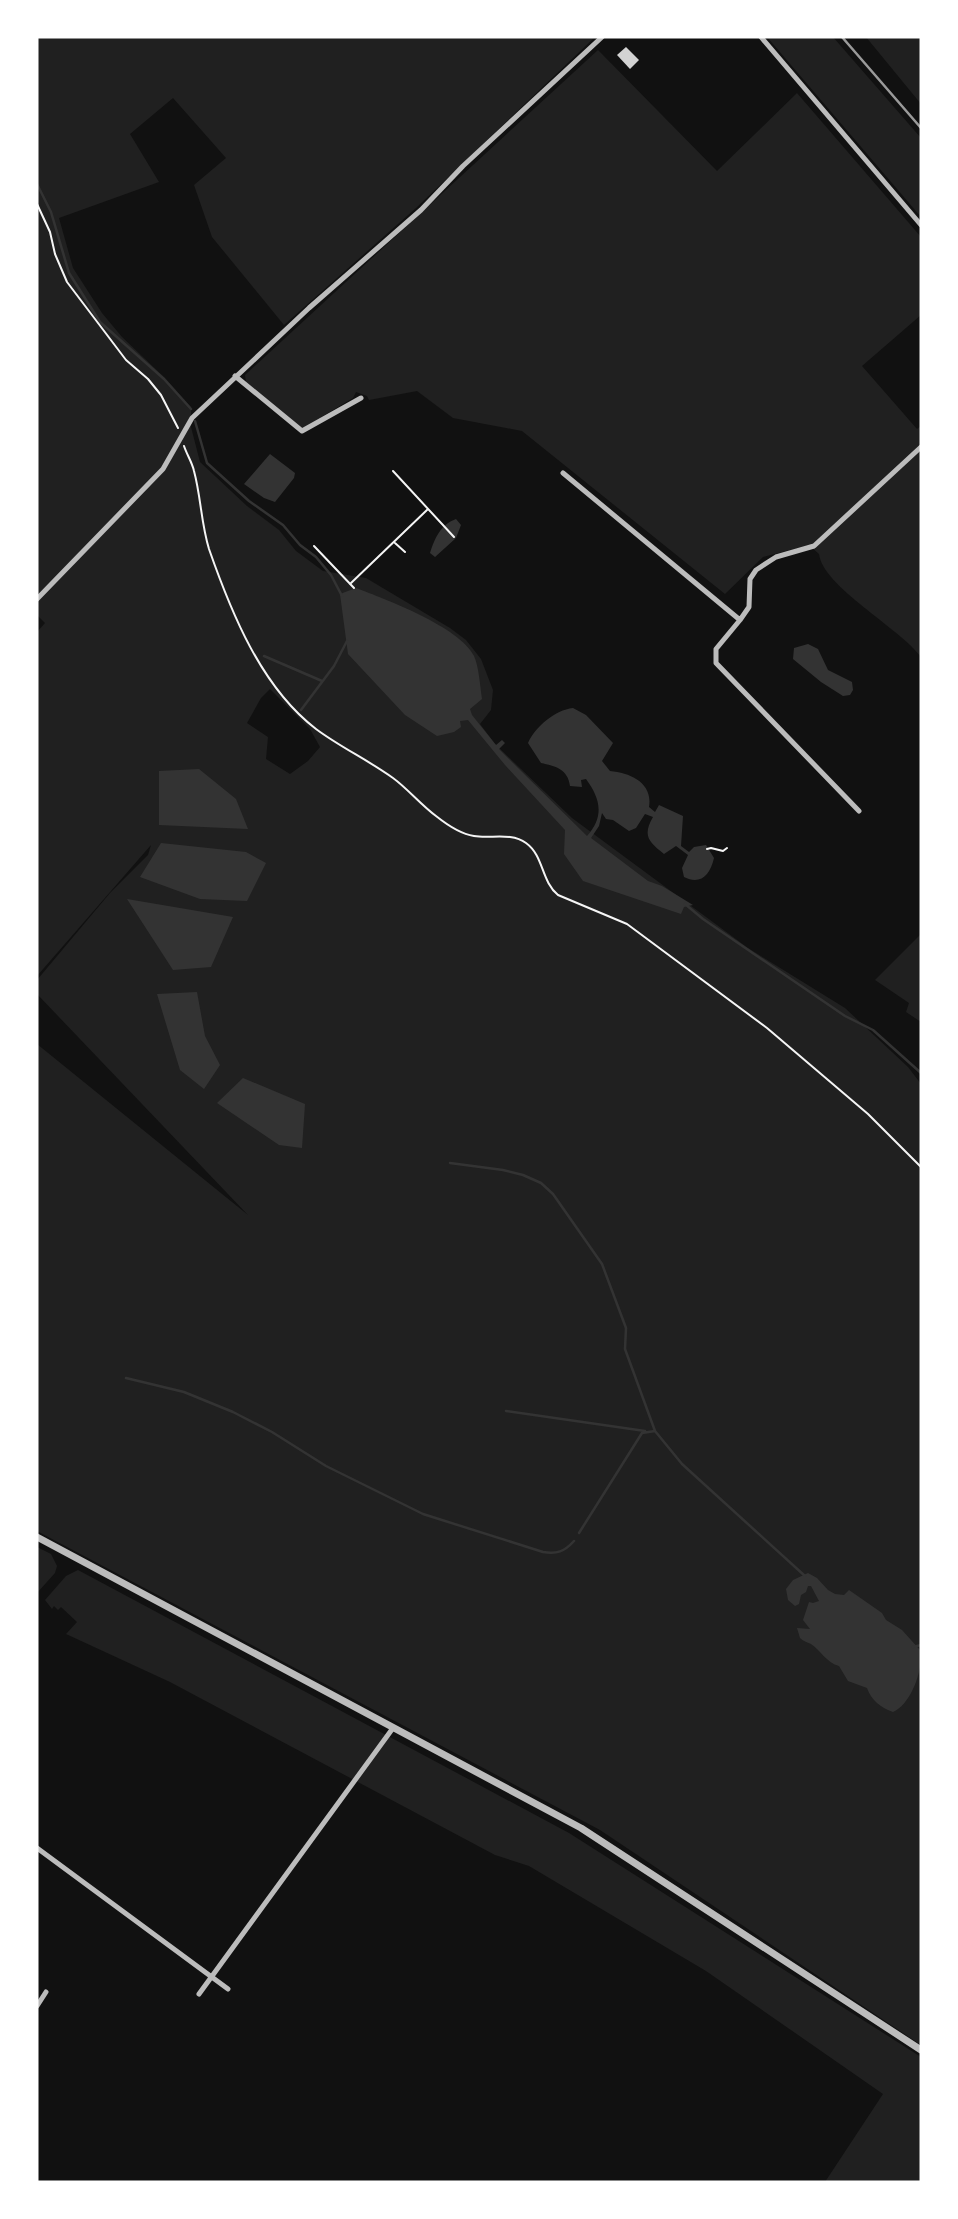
<svg xmlns="http://www.w3.org/2000/svg" width="958" height="2219" viewBox="0 0 958 2219" font-family="'Noto Serif',serif">
<rect width="100%" height="100%" fill="#111"/>
<path fill="#202020" fill-rule="evenodd" d="M 37,37 L 595,37 L 416,208 L 284,325 L 212,237 L 194,185 L 226,158 L 173,98 L 130,134 L 159,182 L 59,218 L 73,268 L 102,313 L 122,337 L 166,379 L 191,407 L 191,427 L 200,462 L 247,506 L 279,530 L 296,551 L 323,571 L 366,578 L 450,628 L 466,640 L 481,659 L 493,690 L 491,710 L 480,724 L 495,744 L 572,818 L 748,948 L 845,1008 L 908,1067 L 921,1084 L 921,2045 L 600,1830 L 37,1531 L 37,1044 L 248,1215 L 37,994 L 37,980 L 110,893 L 148,855 L 151,845 L 37,976 L 37,632 L 45,623 L 37,615 ZM 270,689 L 310,729 L 320,747 L 308,761 L 290,774 L 266,759 L 268,737 L 247,723 L 261,698 Z
M 767,37 L 833,37 L 921,138 L 921,217 Z
M 866,37 L 921,37 L 921,104 Z
M 598,50 L 717,171 L 797,93 L 921,237 L 921,315 L 862,366 L 917,429 L 921,426 L 921,657 C 900,628 823,587 819,554 L 809,545 L 763,557 L 725,594 L 522,431 L 453,418 L 417,391 L 369,400 L 367,396 L 356,392 L 353,398 L 303,428 L 298,426 L 246,382 L 245,375 Z
M 921,934 L 921,1022 L 906,1012 L 909,1003 L 875,980 Z
M 37,1547 L 51,1554 L 57,1566 L 55,1573 L 37,1593 Z
M 78,1570 L 569,1833 L 921,2057 L 921,2182 L 825,2182 L 883,2094 L 706,1971 L 529,1866 L 495,1855 L 170,1682 L 66,1634 L 77,1622 L 61,1607 L 58,1610 L 54,1606 L 52,1609 L 45,1600 L 66,1576 Z"/>
<path fill="#333" d="M 270,454 L 295,473 L 294,478 L 275,502 L 264,498 L 244,484 Z
M 456,519 L 461,525 L 456,538 L 435,557 L 430,553 C 435,538 440,525 456,519 Z
M 356,588 C 385,599 460,627 474,656 C 479,667 480,686 482,699 L 470,709 L 472,715 L 496,745 L 502,740 L 505,743 L 499,749 L 510,760 L 587,836 C 605,816 600,798 586,779 L 581,780 L 582,787 L 570,786 C 568,769 555,766 541,763 L 528,743 C 535,727 555,710 573,708 L 586,715 L 613,743 L 602,761 L 610,771 C 631,773 653,783 649,807 L 655,812 L 659,805 L 683,816 L 681,846 L 689,852 L 694,847 L 706,845 L 714,858 C 710,876 700,885 684,877 L 682,868 L 688,855 L 676,846 L 664,854 C 649,842 642,836 653,817 L 645,814 L 636,828 L 629,831 L 613,820 L 606,819 L 602,813 L 599,826 L 591,838 L 648,881 L 662,886 L 693,905 L 684,907 L 681,914 L 583,881 L 564,854 L 565,830 L 505,765 L 468,720 L 460,721 L 461,727 L 454,732 L 437,736 L 405,715 L 348,654 L 340,594 Z
M 808,644 L 818,649 L 828,670 L 852,682 L 853,690 L 850,695 L 843,696 L 821,682 L 793,659 L 794,648 Z
M 199,769 L 236,799 L 248,829 L 159,825 L 159,771 Z
M 161,843 L 246,852 L 266,863 L 247,901 L 200,899 L 140,877 Z
M 127,899 L 233,917 L 211,967 L 173,970 Z
M 197,992 L 205,1036 L 220,1065 L 204,1089 L 180,1070 L 157,994 Z
M 243,1078 L 305,1104 L 302,1148 L 279,1145 L 217,1103 Z
M 808,1573 L 817,1578 L 828,1590 L 835,1594 L 844,1595 L 849,1590 L 882,1613 L 886,1620 L 902,1630 L 920,1650 C 924,1669 911,1704 893,1712 C 881,1708 871,1700 867,1688 L 848,1681 L 839,1666 C 827,1663 820,1650 811,1644 C 807,1642 803,1641 800,1638 L 797,1628 L 810,1629 L 803,1620 L 809,1602 L 813,1603 L 819,1601 L 811,1586 L 808,1586 L 806,1592 L 801,1595 L 799,1604 L 795,1606 L 788,1600 L 786,1589 L 793,1580 Z"/>
<g fill="none" stroke-linecap="round" stroke-linejoin="round">
<path stroke="#333" stroke-width="2.5" d="M 37,184 L 51,212 L 69,273 L 100,322 L 164,379 L 191,409
M 195,421 L 207,463 L 249,501 L 283,525 L 300,545 L 316,557 L 331,575 L 342,596
M 264,656 L 322,681
M 301,710 L 334,666 L 347,641
M 685,904 L 703,919 L 845,1016 L 873,1030 L 921,1073
M 450,1163 L 503,1170 L 523,1175 L 541,1183 L 553,1194 L 602,1264 L 626,1328 L 625,1349 L 655,1431 L 682,1464 L 805,1576
M 126,1378 L 184,1392 L 233,1412 L 272,1432 L 326,1466 L 423,1514 L 543,1552 C 557,1554 564,1552 574,1541
M 506,1411 L 645,1431
M 579,1533 L 642,1433 L 655,1431
M 913,1647 L 921,1645"/>
</g>
<path fill="#d3d3d3" d="M 626,47 L 639,60 L 630,69 L 617,55 Z"/>
<g fill="none" stroke-linecap="round" stroke-linejoin="round">
<path stroke="#f5f5f5" stroke-width="2" d="M 37,204 L 50,232 L 55,254 L 67,282 L 126,360 L 148,379 L 161,395 L 178,428
M 184,446 C 187,455 192,462 194,471 C 201,497 201,523 209,549 C 231,612 261,687 316,729 C 340,747 368,760 393,778 C 408,789 421,805 436,816 C 446,824 461,834 474,836 C 490,839 511,832 526,843 C 544,856 541,881 558,895 L 627,924 L 767,1028 L 868,1114 L 921,1167
M 393,471 L 454,537
M 395,543 L 405,552
M 314,546 L 354,588
M 350,584 L 428,509
M 707,849 L 711,848 L 723,851 L 727,848"/>
<path stroke="#bcbcbc" stroke-width="5" d="M 761,37 L 921,225
M 235,376 L 302,431 L 361,398
M 563,473 L 740,620 L 749,607 L 750,579 L 756,570 L 776,557 L 814,546 L 921,447
M 37,599 L 163,469 L 192,418 L 309,308 L 421,210 L 463,166 L 602,37
M 740,620 L 716,649 L 716,663 L 859,811
M 37,1848 L 228,1989
M 199,1994 L 393,1728
M 37,2006 L 46,1992"/>
<path stroke="#bcbcbc" stroke-width="7" d="M 37,1537 L 581,1828 L 921,2050"/>
<path stroke="#9a9a9a" stroke-width="2.5" d="M 842,37 L 921,128"/>
</g>
<rect width="958" height="2219" fill="none" stroke="#ffffff" stroke-width="77"/>
</svg>
